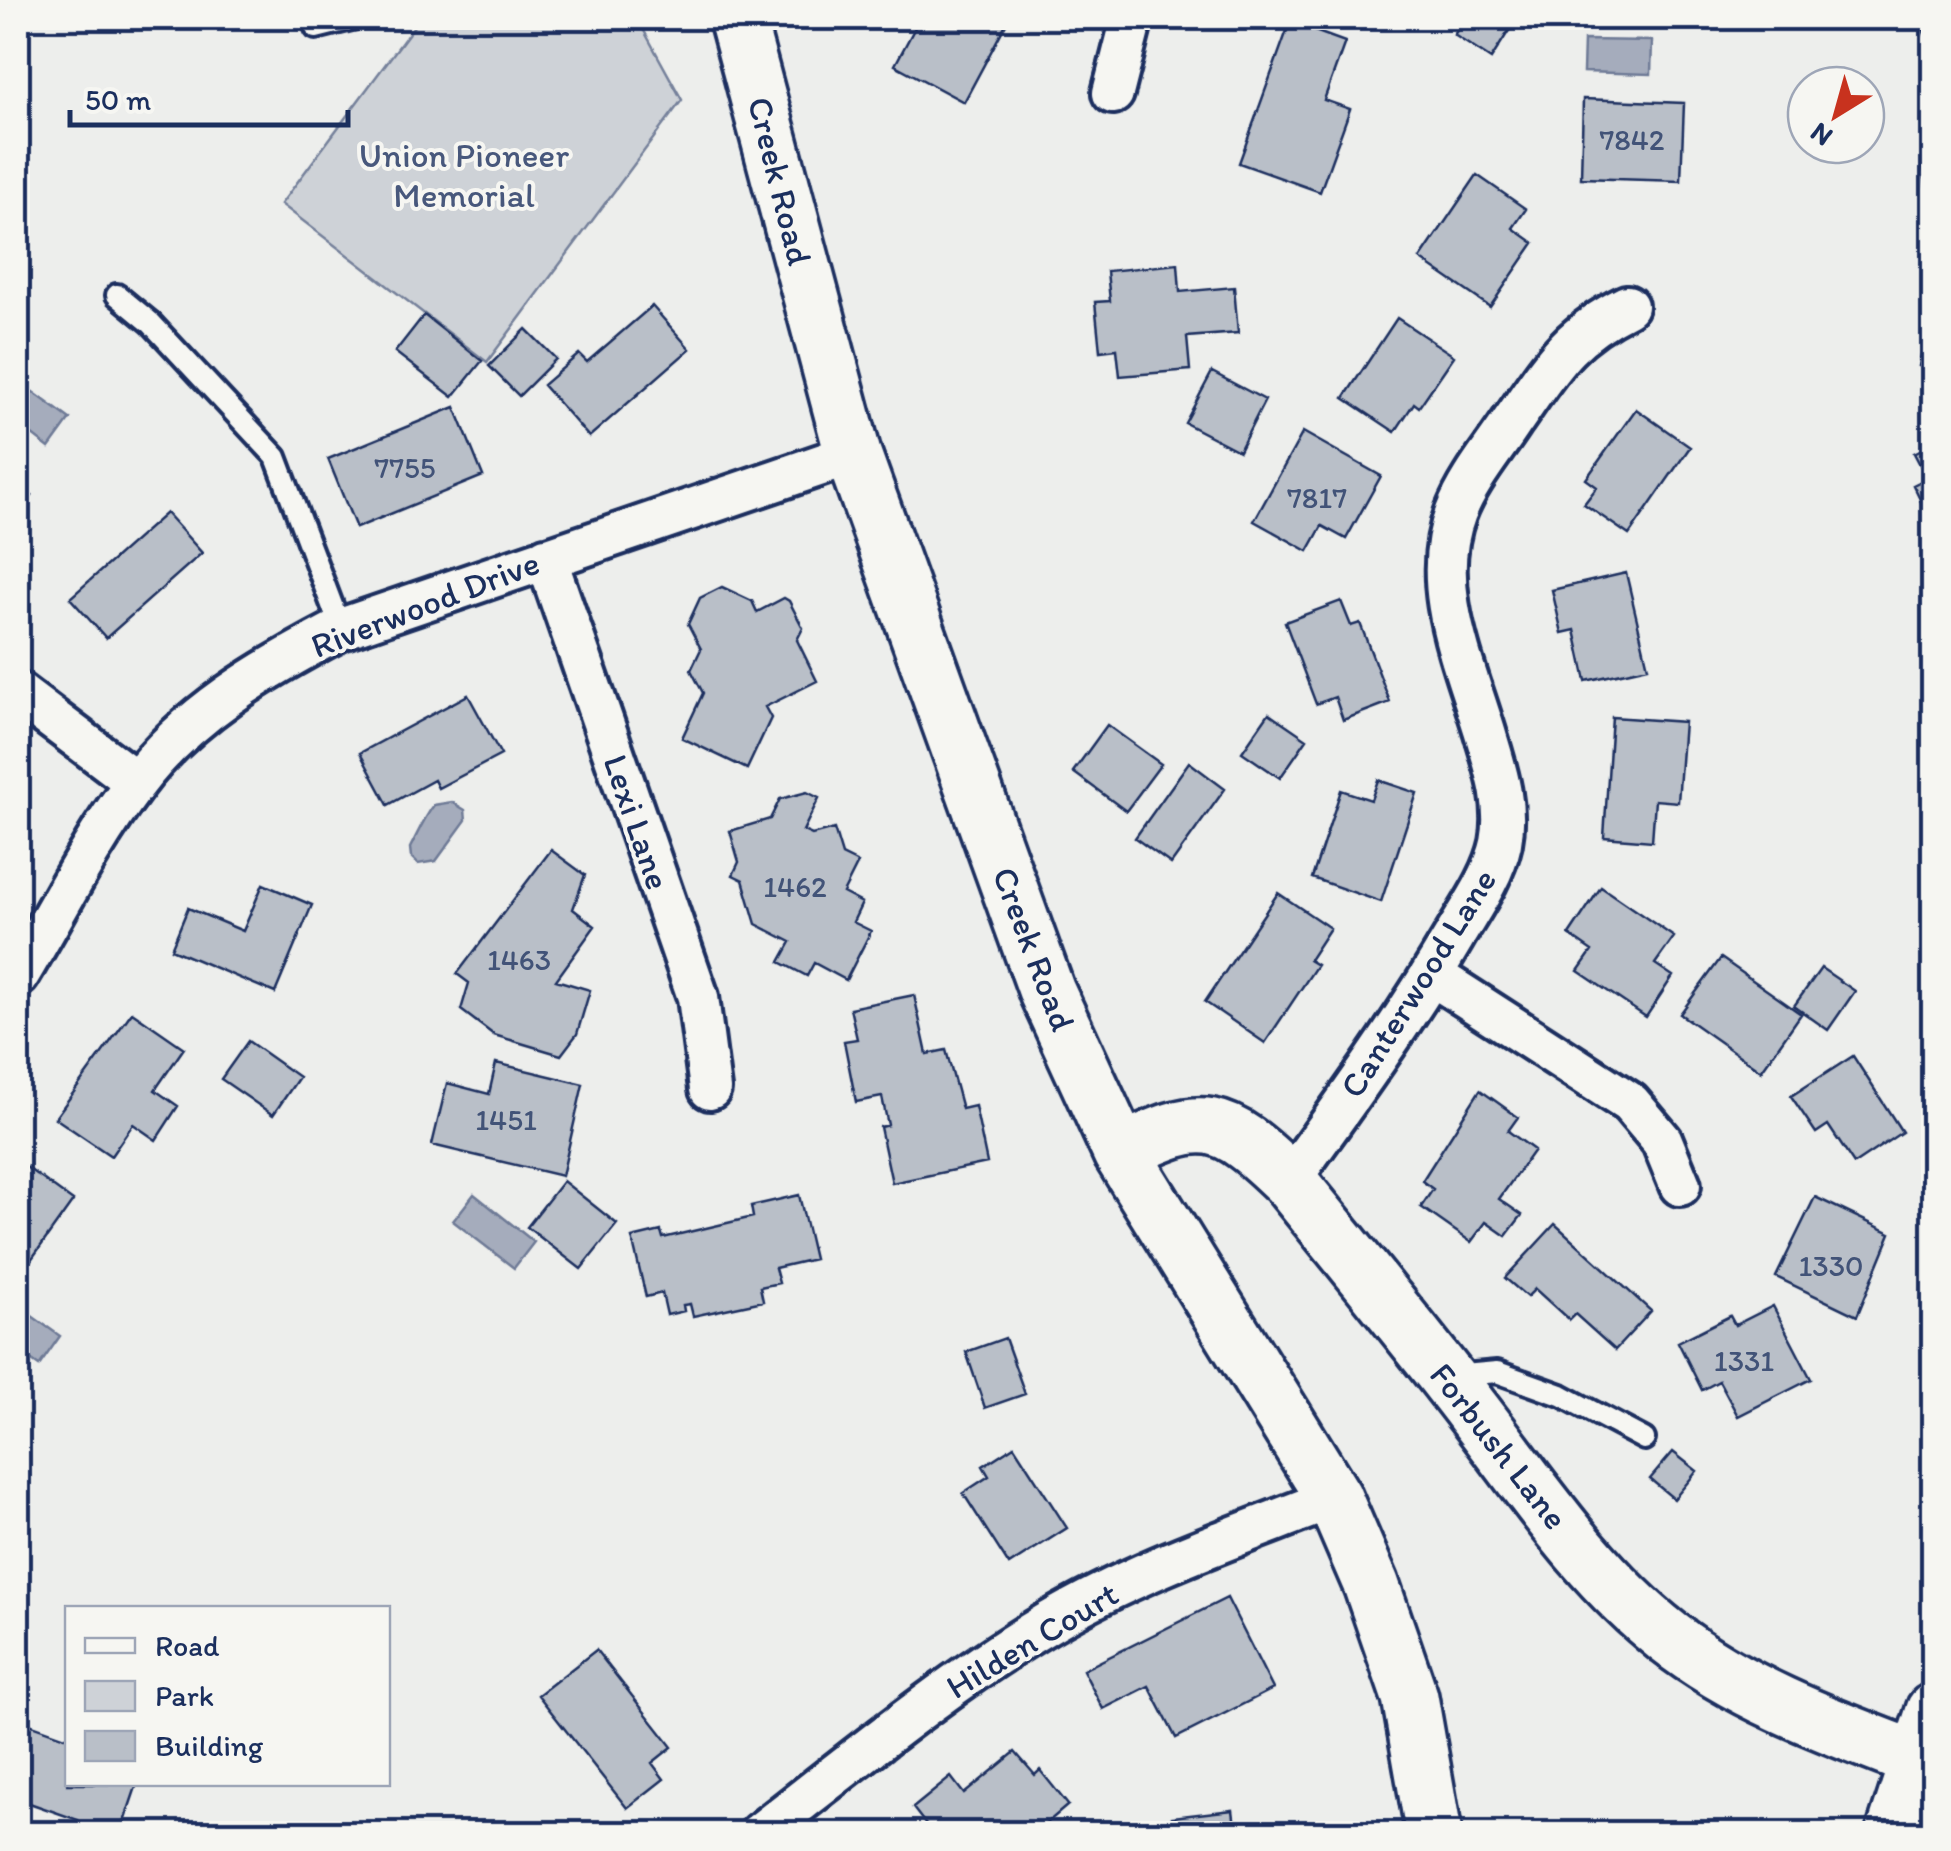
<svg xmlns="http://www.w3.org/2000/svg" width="1951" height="1851" viewBox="0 0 1951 1851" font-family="Itim,sans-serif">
<rect width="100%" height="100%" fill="#edeeec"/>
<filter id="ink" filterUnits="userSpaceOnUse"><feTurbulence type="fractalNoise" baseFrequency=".01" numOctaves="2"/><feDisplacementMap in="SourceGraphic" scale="20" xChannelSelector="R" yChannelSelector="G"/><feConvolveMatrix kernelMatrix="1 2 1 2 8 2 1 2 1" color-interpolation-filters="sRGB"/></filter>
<g filter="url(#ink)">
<path fill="#ced2d7" stroke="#74809a" stroke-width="2.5" d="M 420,18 L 637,18 L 682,100 L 487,362 L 281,204 Z"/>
<path fill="#a5acbc" stroke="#6e7a96" stroke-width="2.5" d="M 1584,40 L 1652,41 L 1651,74 L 1583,72 Z
M 18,381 L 70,419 L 49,448 L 18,424 Z
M 452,802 L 465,810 L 466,820 L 436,861 L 418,864 L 411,857 L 410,848 C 418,833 424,818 434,805 Z
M 474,1194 L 534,1242 L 514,1268 L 453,1221 Z
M 18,1306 L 60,1336 L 39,1366 L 18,1351 Z"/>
<path fill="#b9bfc8" stroke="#1b2f5e" stroke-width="2.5" d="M 920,18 L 1009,18 L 964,102 L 895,65 Z
M 1465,18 L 1517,18 L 1491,59 L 1454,35 Z
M 1919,18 L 1934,18 L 1934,58 Z
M 1290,22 L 1345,42 L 1324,100 L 1350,109 L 1320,192 L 1239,163 Z
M 1583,99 L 1684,103 L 1681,181 L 1581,178 Z
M 1934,164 L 1934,192 L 1927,193 L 1923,165 Z
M 1477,175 L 1526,209 L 1513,228 L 1534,243 L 1490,307 L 1420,259 Z
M 1178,264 L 1180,292 L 1234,287 L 1238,333 L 1187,337 L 1190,370 L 1120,376 L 1117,349 L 1100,351 L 1095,302 L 1110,301 L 1107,271 Z
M 1932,296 L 1934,297 L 1934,369 L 1919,366 Z
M 652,306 L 690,349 L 589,437 L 543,385 L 579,354 L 587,362 Z
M 18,311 L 28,319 L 18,334 Z
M 424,315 L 482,361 L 453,397 L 395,352 Z
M 1397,318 L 1454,356 L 1419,407 L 1414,403 L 1395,432 L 1344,398 Z
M 526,329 L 556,359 L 519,396 L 489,366 Z
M 1212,372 L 1265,400 L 1239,451 L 1185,423 Z
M 455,407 L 483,476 L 356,528 L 328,459 Z
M 1636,409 L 1690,447 L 1629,535 L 1584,504 L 1597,487 L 1586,479 Z
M 1303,432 L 1381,476 L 1346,539 L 1322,526 L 1308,551 L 1254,521 Z
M 1934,443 L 1934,524 L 1932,524 L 1913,485 L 1927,478 L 1914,453 Z
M 18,484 L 32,496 L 18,514 Z
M 166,513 L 202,553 L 106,638 L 70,598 Z
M 1626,573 L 1648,667 L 1586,681 L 1575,630 L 1562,633 L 1552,590 Z
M 722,587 L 752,601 L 757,612 L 784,598 L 789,601 L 803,628 L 797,640 L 817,681 L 765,707 L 771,718 L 747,769 L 682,738 L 703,693 L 691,670 L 701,649 L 688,624 L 700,598 Z
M 1341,601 L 1351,626 L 1360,623 L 1390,702 L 1343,720 L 1335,697 L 1316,704 L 1285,622 Z
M 468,695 L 501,755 L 438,788 L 434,780 L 388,805 L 360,753 Z
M 1269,713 L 1307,739 L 1280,778 L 1242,752 Z
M 1612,717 L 1684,722 L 1678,802 L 1655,800 L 1652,841 L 1604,837 Z
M 1107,725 L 1161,764 L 1126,811 L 1073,772 Z
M 1189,762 L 1225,789 L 1171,864 L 1135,838 Z
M 1378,780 L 1417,793 L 1381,902 L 1312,878 L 1341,790 L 1371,800 Z
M 807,792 L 819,798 L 803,831 L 812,835 L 834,829 L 842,855 L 858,863 L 843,893 L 862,903 L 853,922 L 871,931 L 846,980 L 814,963 L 807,976 L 780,962 L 791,942 L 756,924 L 743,880 L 733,875 L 739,862 L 730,831 L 770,819 L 780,799 Z
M 551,850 L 585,875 L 573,909 L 595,926 L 556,980 L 590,990 L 577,1034 L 561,1055 L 494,1035 L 461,1010 L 469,983 L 457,974 Z
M 263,884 L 312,905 L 275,993 L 171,949 L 188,908 L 243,931 Z
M 1601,887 L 1674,937 L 1655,964 L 1673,976 L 1646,1017 L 1578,971 L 1592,951 L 1569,935 Z
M 1278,893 L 1330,928 L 1309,960 L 1317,965 L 1265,1043 L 1205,1002 Z
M 1721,958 L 1801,1014 L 1761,1071 L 1680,1014 Z
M 1821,968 L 1855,991 L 1828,1030 L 1794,1006 Z
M 914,995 L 927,1054 L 946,1050 L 962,1109 L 975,1106 L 987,1163 L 892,1183 L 880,1127 L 888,1125 L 882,1097 L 856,1102 L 844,1041 L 857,1039 L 850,1008 Z
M 132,1012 L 184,1048 L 155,1090 L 178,1106 L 156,1140 L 133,1124 L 111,1156 L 55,1118 Z
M 248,1041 L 299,1077 L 273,1115 L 221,1079 Z
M 1853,1056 L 1902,1132 L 1854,1164 L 1828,1125 L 1816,1133 L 1791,1096 Z
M 496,1063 L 583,1084 L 562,1176 L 432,1145 L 447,1083 L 489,1094 Z
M 1480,1090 L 1518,1117 L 1508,1131 L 1534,1150 L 1499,1199 L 1522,1215 L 1506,1236 L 1486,1222 L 1471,1242 L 1421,1207 L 1433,1189 L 1422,1181 Z
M 22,1164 L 73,1201 L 18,1278 L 18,1170 Z
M 563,1181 L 617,1224 L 581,1269 L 527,1227 Z
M 799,1195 L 814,1259 L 775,1268 L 779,1283 L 760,1287 L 763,1301 L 693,1316 L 690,1304 L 683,1305 L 684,1311 L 667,1315 L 662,1293 L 646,1297 L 632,1238 L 661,1231 L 663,1238 L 753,1217 L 751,1206 Z
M 1815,1197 L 1891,1233 L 1857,1316 L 1776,1277 Z
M 1555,1224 L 1651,1311 L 1615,1350 L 1575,1314 L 1569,1320 L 1535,1289 L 1527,1297 L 1505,1278 Z
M 1773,1306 L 1811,1379 L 1738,1416 L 1719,1381 L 1702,1390 L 1678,1342 L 1730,1316 L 1735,1325 Z
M 1005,1338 L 1025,1394 L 985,1408 L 966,1352 Z
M 1014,1446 L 1067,1528 L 1009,1565 L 963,1493 L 989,1476 L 983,1466 Z
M 1673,1452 L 1697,1471 L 1674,1499 L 1650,1479 Z
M 1227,1598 L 1273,1689 L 1176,1738 L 1149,1686 L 1103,1709 L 1083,1670 Z
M 596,1650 L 672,1747 L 652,1763 L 664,1779 L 627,1808 L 538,1695 Z
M 18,1720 L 68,1738 L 68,1784 L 137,1784 L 120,1834 L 97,1834 L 76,1826 L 78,1820 L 18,1799 Z
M 1015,1752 L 1035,1775 L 1040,1770 L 1068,1805 L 1034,1834 L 933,1834 L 913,1808 L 951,1777 L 964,1794 Z
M 1233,1810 L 1236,1834 L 1174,1834 L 1172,1817 Z"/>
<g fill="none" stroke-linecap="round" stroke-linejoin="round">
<defs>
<path id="lane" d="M 316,28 L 356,18
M 117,295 L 151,323 L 276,457 L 341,629
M 1453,1376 L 1497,1372 L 1561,1395 L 1644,1439"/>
<path id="street" d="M 1113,93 L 1132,18
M 546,558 L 698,997 L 710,1089
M 18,693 L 136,782
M 1432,975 L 1630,1103 L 1662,1141 L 1680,1185
M 18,976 C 56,913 89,845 134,785 C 187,714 264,669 341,629 L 853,454
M 1289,1181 C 1347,1101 1404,1022 1454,937 C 1471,908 1494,876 1501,843 C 1508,807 1497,772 1487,739 C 1466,667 1427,587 1456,512 C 1469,479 1493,451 1512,422 C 1550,368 1565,337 1627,306
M 759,1834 C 853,1761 946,1684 1048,1623 C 1137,1570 1238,1536 1334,1498"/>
<path id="secondary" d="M 737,18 L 853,454 L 1047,992 L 1121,1153 L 1334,1498 L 1371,1584 L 1410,1697 L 1434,1834
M 1121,1153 C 1204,1111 1221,1115 1289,1181 C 1351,1258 1414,1334 1474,1413 C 1534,1491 1589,1575 1668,1637 C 1744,1697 1843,1731 1934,1766"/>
<path id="primary" d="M 1894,1834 L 1934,1711"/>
</defs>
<use href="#lane" stroke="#1b2f5e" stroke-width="28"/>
<use href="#street" stroke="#1b2f5e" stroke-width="48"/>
<use href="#secondary" stroke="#1b2f5e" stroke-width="62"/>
<use href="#primary" stroke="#1b2f5e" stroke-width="62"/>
<use href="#lane" stroke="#f6f6f2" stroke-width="20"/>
<use href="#street" stroke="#f6f6f2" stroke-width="40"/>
<use href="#secondary" stroke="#f6f6f2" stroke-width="55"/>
<use href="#primary" stroke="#f6f6f2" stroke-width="55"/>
</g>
</g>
<g text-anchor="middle" stroke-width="8" stroke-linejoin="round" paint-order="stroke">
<g font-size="30" fill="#425378">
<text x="1632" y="150">7842</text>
<text x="405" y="478">7755</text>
<text x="1317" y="508">7817</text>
<text x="795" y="897">1462</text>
<text x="519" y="970">1463</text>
<text x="506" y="1130">1451</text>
<text x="1831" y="1276">1330</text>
<text x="1744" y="1371">1331</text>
</g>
<g font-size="35" fill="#48587c" stroke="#f6f6f2">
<text x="464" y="167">Union Pioneer<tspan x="464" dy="40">Memorial</tspan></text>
</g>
<g font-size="35" fill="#1b2f5e" stroke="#f6f6f2">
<text transform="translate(780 181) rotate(76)" y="12">Creek Road</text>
<text transform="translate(425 604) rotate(-21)" y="12">Riverwood Drive</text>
<text transform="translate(637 822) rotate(71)" y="12">Lexi Lane</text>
<text transform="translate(1034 949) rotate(69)" y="12">Creek Road</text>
<text transform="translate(1418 983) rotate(-58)" y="12">Canterwood Lane</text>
<text transform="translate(1499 1446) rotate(52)" y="12">Forbush Lane</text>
<text transform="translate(1032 1640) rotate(-31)" y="12">Hilden Court</text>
</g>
</g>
<rect width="1951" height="1851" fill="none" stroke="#f6f6f2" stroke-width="60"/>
<rect x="30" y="30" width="1891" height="1791" fill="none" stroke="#1b2f5e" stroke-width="4" filter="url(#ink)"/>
<rect x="65" y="1606" width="325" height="180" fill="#f6f6f2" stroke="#9ea6b7" stroke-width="2.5"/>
<rect x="85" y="1638" width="50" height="15" fill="#f6f6f2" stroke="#9ea6b7" stroke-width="2.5"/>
<text x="155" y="1656" font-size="30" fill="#1b2f5e">Road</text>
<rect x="85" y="1681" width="50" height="30" fill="#ced2d7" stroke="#9ea6b7" stroke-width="2.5"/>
<text x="155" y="1706" font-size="30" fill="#1b2f5e">Park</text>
<rect x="85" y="1731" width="50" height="30" fill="#b9bfc8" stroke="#9ea6b7" stroke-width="2.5"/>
<text x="155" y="1756" font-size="30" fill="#1b2f5e">Building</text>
<g transform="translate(1836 115) rotate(217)"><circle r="48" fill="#f6f6f2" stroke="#9ea6b7" stroke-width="2.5"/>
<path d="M0-8L18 38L0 25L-18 38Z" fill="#c8321e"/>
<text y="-15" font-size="28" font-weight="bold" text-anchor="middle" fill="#1b2f5e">N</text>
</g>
<path d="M70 110v15h278v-15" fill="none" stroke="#1b2f5e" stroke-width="5"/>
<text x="85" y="110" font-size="30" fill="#1b2f5e" stroke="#f6f6f2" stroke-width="8" paint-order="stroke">50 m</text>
</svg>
